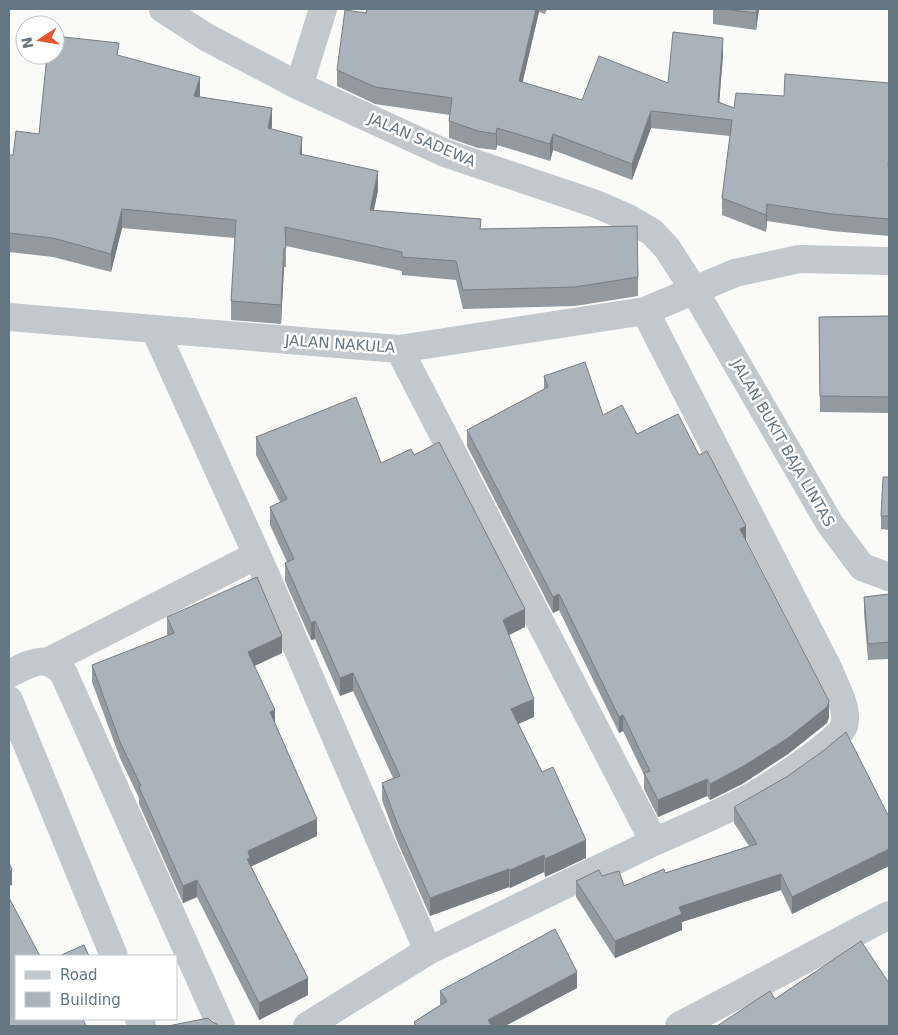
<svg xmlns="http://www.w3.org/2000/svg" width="898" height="1035" viewBox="0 0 898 1035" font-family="'DejaVu Sans',sans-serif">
<rect width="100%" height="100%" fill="#fafaf8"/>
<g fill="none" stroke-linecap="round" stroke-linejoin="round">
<path stroke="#c3c8cc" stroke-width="28" d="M 163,9 L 206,37 L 299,86 L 445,153 L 596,204 L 626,217 L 652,232 L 667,248 L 694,290 L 830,524 L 862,567 L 889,577
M 299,86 L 323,9
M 645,311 L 830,672 C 836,688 849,709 844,726 C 839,742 758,794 741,802 C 712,817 683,829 654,842
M 9,317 L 399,349 L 645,311 L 735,273 L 799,259 L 889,261
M 155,330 L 257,555 L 428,951 L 654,842 L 399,349
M 49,661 L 257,555
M 9,674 C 30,664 46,652 64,674 L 221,1026
M 9,700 L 114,956
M 139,1019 L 142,1026
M 307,1026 L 428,951
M 679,1026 L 889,915"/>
</g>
<path fill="#929a9f" d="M 367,9 L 547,9 L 545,14 L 539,12 L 522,82 L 582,100 L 668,83 L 723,55 L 719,102 L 734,108 L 784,96 L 889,83 L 889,236 L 832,231 L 767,221 L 766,232 L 722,215 L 722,198 L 730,136 L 651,128 L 632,180 L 553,150 L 550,161 L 497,145 L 496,150 L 478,148 L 449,138 L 449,121 L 450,115 L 375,104 L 337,86 L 337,70 Z
M 713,9 L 759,9 L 756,30 L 713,24 Z
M 119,55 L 200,96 L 199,97 L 272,126 L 271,129 L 302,154 L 378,190 L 374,210 L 481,229 L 638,277 L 638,296 L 575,306 L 463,309 L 456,280 L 402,275 L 402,271 L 286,246 L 286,267 L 284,267 L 281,324 L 231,320 L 231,301 L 235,238 L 122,228 L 111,272 L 53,257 L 9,252 L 9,155 L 13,155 L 39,134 Z
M 889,316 L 889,413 L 820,412 L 819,317 Z
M 544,376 L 603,415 L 637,434 L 699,455 L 746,540 L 829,717 L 827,723 L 788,754 L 742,784 L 710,800 L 707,796 L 658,817 L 644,789 L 644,775 L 623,731 L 619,733 L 559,610 L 553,613 L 467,446 L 467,430 L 544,389 Z
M 256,437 L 381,463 L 414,455 L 525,627 L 509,635 L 534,717 L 518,724 L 542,772 L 586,858 L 545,877 L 544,872 L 510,888 L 509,887 L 430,916 L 397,841 L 382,800 L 382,783 L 393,778 L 353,691 L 340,696 L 315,639 L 311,640 L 285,581 L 285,563 L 287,562 L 270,525 L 270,507 L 280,502 L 256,455 Z
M 889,477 L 889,530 L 881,529 L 881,516 Z
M 889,594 L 889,659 L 868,660 L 864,613 L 864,597 Z
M 167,617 L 282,653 L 254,666 L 317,836 L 251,866 L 308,995 L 259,1020 L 197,897 L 183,903 L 139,804 L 139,798 L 120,758 L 92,682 L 92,665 L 168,636 L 167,634 Z
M 734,807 L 889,817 L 889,866 L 792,914 L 781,890 L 682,922 L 682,930 L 615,958 L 576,897 L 576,881 L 602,876 L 624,886 L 749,846 L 734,823 Z
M 577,988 L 505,1026 L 414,1026 L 414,1022 L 440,1005 L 440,991 Z"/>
<path fill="#777d82" d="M 536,9 L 539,9 L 539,12 L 519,98 L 519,81 Z
M 757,9 L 759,9 L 756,30 L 756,13 Z
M 723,38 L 723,55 L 718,119 L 718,102 Z
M 200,77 L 200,96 L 194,115 L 194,96 Z
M 272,108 L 272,126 L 268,147 L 268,128 Z
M 651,111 L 651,128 L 632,180 L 632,164 Z
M 497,128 L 497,145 L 496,150 L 496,134 Z
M 553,134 L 553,150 L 550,161 L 550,144 Z
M 302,137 L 302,156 L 300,154 Z
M 378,171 L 378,190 L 370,228 L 370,210 Z
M 767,204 L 767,221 L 766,232 L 766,215 Z
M 122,209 L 122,228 L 111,272 L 111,254 Z
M 284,248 L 284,267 L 281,324 L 281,305 Z
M 746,526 L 746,542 L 740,529 Z
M 559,594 L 559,610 L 553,613 L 553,597 Z
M 525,609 L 525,627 L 503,638 L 503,620 Z
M 315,621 L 315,639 L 311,640 L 311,623 Z
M 282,636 L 282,653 L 248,669 L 248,652 Z
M 353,673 L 353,691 L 340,696 L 340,678 Z
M 534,699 L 534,717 L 511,727 L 511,709 Z
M 829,701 L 829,717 L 827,723 L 788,754 L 742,784 L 710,800 L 710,784 Z
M 275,710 L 275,726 L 270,712 Z
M 623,715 L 623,731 L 619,733 L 619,717 Z
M 707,779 L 707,796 L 658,817 L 658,800 Z
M 317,819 L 317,836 L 250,867 L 247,876 L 248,851 Z
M 586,840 L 586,858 L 545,877 L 545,859 Z
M 889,849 L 889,866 L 792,914 L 792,897 Z
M 544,855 L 544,872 L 510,888 L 510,870 Z
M 509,869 L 509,887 L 430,916 L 430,898 Z
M 12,870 L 12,885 L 9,886 L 9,871 Z
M 781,874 L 781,890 L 682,922 L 682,930 L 615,958 L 615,941 L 679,907 Z
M 197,880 L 197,897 L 183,903 L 183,886 Z
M 577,972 L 577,988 L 505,1026 L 488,1026 L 488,1020 Z
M 308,978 L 308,995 L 259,1020 L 259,1003 Z"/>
<path fill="#aab3b9" stroke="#777d82" d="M 367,9 L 536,9 L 519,81 L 582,100 L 599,56 L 668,83 L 673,32 L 723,38 L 718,102 L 734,108 L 736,93 L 784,96 L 785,74 L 889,83 L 889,153 L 888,167 L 889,167 L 889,219 L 832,214 L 767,204 L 766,215 L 722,198 L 732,120 L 651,111 L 632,164 L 553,134 L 550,144 L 497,128 L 496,134 L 478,131 L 449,121 L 452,98 L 375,87 L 337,70 L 345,10 L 366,13 Z
M 725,9 L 757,9 L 756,13 Z
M 55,36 L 119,43 L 117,55 L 200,77 L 194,96 L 272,108 L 268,128 L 302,137 L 300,154 L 378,171 L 370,210 L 481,219 L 480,229 L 637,226 L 638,277 L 575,287 L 463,290 L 456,261 L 402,257 L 402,252 L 285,227 L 286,248 L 284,248 L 281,305 L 231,301 L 236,220 L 122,209 L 111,254 L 53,238 L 9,233 L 9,155 L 13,155 L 16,131 L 39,134 L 47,55 L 55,55 Z
M 889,316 L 889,397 L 820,396 L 819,317 Z
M 585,362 L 603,415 L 622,405 L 637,434 L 678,414 L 699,455 L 707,451 L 746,526 L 740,529 L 829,701 L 827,707 L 788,738 L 742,767 L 710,784 L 707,779 L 658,800 L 644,773 L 650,771 L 623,715 L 619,717 L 559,594 L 553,597 L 467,430 L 548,387 L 544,376 Z
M 356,397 L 381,463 L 411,449 L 414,455 L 439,442 L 525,609 L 503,620 L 534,699 L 511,709 L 542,772 L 553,767 L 586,840 L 545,859 L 544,855 L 510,870 L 509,869 L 430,898 L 397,823 L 382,783 L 400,776 L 353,673 L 340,678 L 315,621 L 311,623 L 285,563 L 294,559 L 270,507 L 287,499 L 256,437 Z
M 883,477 L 889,477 L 889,516 L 881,516 Z
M 257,577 L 282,636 L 248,652 L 275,710 L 270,712 L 317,819 L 248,851 L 250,858 L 247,859 L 308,978 L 259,1003 L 197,880 L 183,886 L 139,787 L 141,786 L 120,742 L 92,665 L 174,633 L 167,617 Z
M 889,594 L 889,642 L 868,644 L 864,597 Z
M 846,732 L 889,817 L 889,849 L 792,897 L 781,874 L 679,907 L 682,914 L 615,941 L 576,881 L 599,870 L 602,876 L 619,871 L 624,886 L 664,869 L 665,873 L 757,844 L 734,807 L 788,776 L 823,751 Z
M 9,862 L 12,870 L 9,871 Z
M 9,898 L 40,956 L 16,956 L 16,1019 L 83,1019 L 86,1026 L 9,1026 Z
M 555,929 L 577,972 L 488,1020 L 492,1026 L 416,1026 L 414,1022 L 447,1001 L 440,991 Z
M 861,941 L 889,983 L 889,1026 L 717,1026 L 770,991 L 775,999 Z
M 84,945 L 89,956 L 59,956 Z
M 208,1018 L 212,1022 L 217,1024 L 218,1026 L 168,1026 Z"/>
<g text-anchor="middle" stroke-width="5" stroke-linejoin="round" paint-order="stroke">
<g font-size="15" fill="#657683" stroke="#fff">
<text transform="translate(422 140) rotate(23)" y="5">JALAN SADEWA</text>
<text transform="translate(340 344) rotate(4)" y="5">JALAN NAKULA</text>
<text transform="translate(783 443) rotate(60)" y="5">JALAN BUKIT BAJA LINTAS</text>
</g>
</g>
<rect width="898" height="1035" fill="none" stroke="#657683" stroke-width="20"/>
<rect x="15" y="955" width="162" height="65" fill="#ffffff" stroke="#c1c8cd"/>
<rect x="25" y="971" width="25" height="8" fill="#c3c8cc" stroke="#c1c8cd"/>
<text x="60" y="980" font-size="15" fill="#657683">Road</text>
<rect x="25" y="992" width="25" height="15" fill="#aab3b9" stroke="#c1c8cd"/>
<text x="60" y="1005" font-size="15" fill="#657683">Building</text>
<g transform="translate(40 40) rotate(258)"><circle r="24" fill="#ffffff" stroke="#c1c8cd"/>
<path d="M0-4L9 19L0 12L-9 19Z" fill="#e4572e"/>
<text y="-8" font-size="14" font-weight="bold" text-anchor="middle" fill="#657683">N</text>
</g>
</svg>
